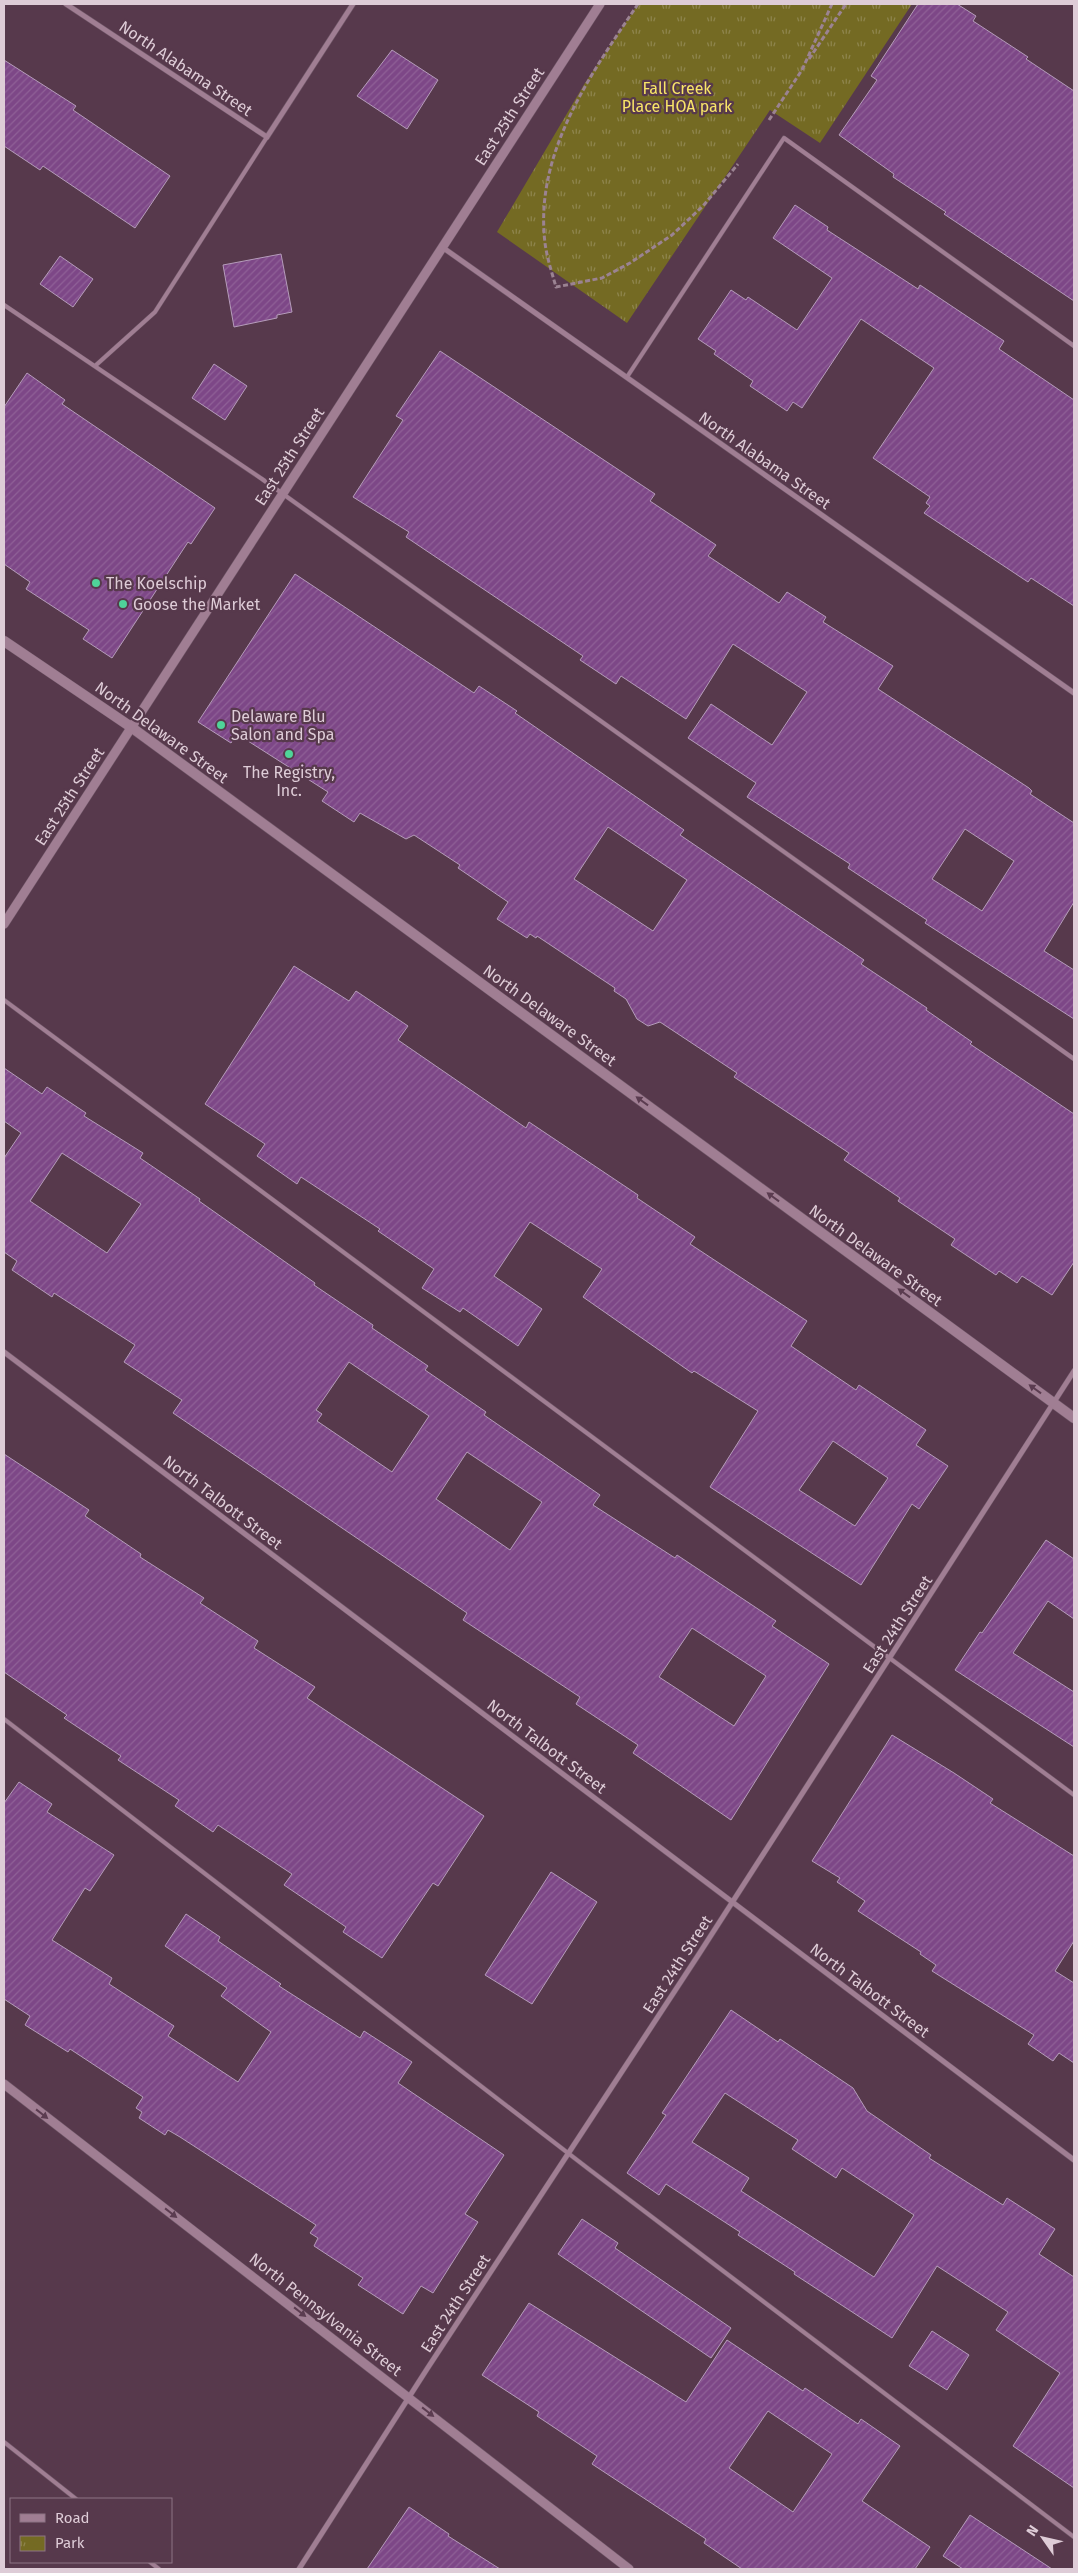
<svg xmlns="http://www.w3.org/2000/svg" width="1078" height="2573" viewBox="0 0 1078 2573" font-family="'Fira Sans',sans-serif">
<defs>
<pattern id="park-tufts" width="24" height="20" patternUnits="userSpaceOnUse" patternTransform="scale(1.25)"><rect width="24" height="20" fill="#746a23"/><path d="M3 7l-1-3M5 7V3M7 7l1-3M15 17l-1-3M17 17v-4M19 17l1-3" fill="none" stroke="#8e854d"/></pattern>
<pattern id="building-hatch" width="6" height="6" patternUnits="userSpaceOnUse" patternTransform="scale(1.25)"><rect width="6" height="6" fill="#7d4787"/><path d="M-1 1l2-2M0 6l6-6M5 7l2-2" fill="none" stroke="#8f6097"/></pattern>
</defs>
<rect width="100%" height="100%" fill="#57394c"/>
<path fill="url(#park-tufts)" d="M 638,4 L 912,4 L 820,143 L 770,110 L 627,323 L 497,232 L 585,83 Z"/>
<path fill="url(#building-hatch)" stroke="#b59cba" fill-rule="evenodd" d="M 918,4 L 957,4 L 976,16 L 973,21 L 1028,57 L 1026,59 L 1074,91 L 1074,301 L 944,214 L 946,212 L 893,177 L 894,174 L 839,135 L 877,80 L 871,76 Z
M 392,50 L 438,80 L 407,129 L 357,96 Z
M 4,60 L 76,106 L 73,110 L 170,176 L 135,228 L 43,166 L 40,170 L 4,146 Z
M 795,205 L 828,227 L 827,230 L 918,289 L 920,285 L 1004,341 L 999,349 L 1074,400 L 1074,606 L 1031,578 L 1028,582 L 924,513 L 930,506 L 926,503 L 930,497 L 873,458 L 934,368 L 861,319 L 802,408 L 793,402 L 787,411 L 750,386 L 753,381 L 714,354 L 716,351 L 698,339 L 731,290 L 746,300 L 748,297 L 797,330 L 832,278 L 773,238 Z
M 281,254 L 292,312 L 277,315 L 277,318 L 234,327 L 223,265 Z
M 60,256 L 93,279 L 73,307 L 40,284 Z
M 440,351 L 655,494 L 650,501 L 716,545 L 708,556 L 779,603 L 787,592 L 826,617 L 823,622 L 893,666 L 878,689 L 1029,788 L 1032,791 L 1030,794 L 1074,823 L 1074,902 L 1044,951 L 1074,970 L 1074,1019 L 925,923 L 927,920 L 848,868 L 850,864 L 747,797 L 756,783 L 688,738 L 711,704 L 772,745 L 807,692 L 733,644 L 686,719 L 621,676 L 616,684 L 580,660 L 583,656 L 406,537 L 409,532 L 353,497 L 403,420 L 396,416 ZM 965,829 L 1014,861 L 982,911 L 932,879 Z
M 214,364 L 247,386 L 225,420 L 192,398 Z
M 27,373 L 65,400 L 62,404 L 215,508 L 191,544 L 188,542 L 112,658 L 83,639 L 89,630 L 26,589 L 30,582 L 4,564 L 4,407 Z
M 295,574 L 474,693 L 479,686 L 517,711 L 515,713 L 684,830 L 680,835 L 864,960 L 861,964 L 927,1008 L 926,1010 L 972,1042 L 970,1044 L 1074,1114 L 1074,1262 L 1052,1295 L 1022,1276 L 1017,1283 L 999,1271 L 996,1275 L 951,1245 L 955,1239 L 898,1201 L 900,1198 L 844,1160 L 849,1153 L 734,1077 L 737,1073 L 660,1022 L 648,1026 L 637,1019 L 626,999 L 614,991 L 615,988 L 537,936 L 536,938 L 530,934 L 527,938 L 497,919 L 508,902 L 458,868 L 460,865 L 414,835 L 406,839 L 360,813 L 354,822 L 322,801 L 328,792 L 237,734 L 231,743 L 198,722 ZM 608,827 L 687,880 L 653,931 L 574,879 Z
M 294,966 L 349,1001 L 356,991 L 408,1026 L 398,1040 L 526,1128 L 529,1122 L 638,1195 L 637,1198 L 695,1237 L 690,1244 L 807,1321 L 791,1346 L 856,1390 L 859,1385 L 926,1430 L 916,1445 L 948,1466 L 919,1509 L 912,1504 L 861,1585 L 710,1487 L 758,1411 L 694,1371 L 692,1373 L 583,1297 L 602,1269 L 530,1222 L 494,1276 L 542,1309 L 518,1346 L 463,1308 L 460,1312 L 422,1288 L 434,1269 L 378,1231 L 380,1229 L 301,1177 L 297,1184 L 257,1156 L 265,1144 L 205,1104 ZM 833,1441 L 888,1478 L 855,1526 L 799,1490 Z
M 4,1068 L 42,1094 L 47,1087 L 86,1113 L 84,1116 L 143,1153 L 140,1158 L 200,1199 L 199,1201 L 315,1283 L 314,1285 L 373,1325 L 372,1328 L 428,1366 L 425,1370 L 486,1412 L 484,1415 L 600,1495 L 593,1505 L 675,1558 L 677,1555 L 776,1621 L 772,1626 L 829,1664 L 731,1820 L 633,1753 L 638,1745 L 576,1704 L 580,1697 L 463,1620 L 467,1613 L 173,1413 L 182,1400 L 124,1362 L 135,1345 L 54,1293 L 52,1297 L 12,1270 L 17,1261 L 4,1252 L 4,1158 L 21,1133 L 4,1121 ZM 62,1153 L 141,1204 L 107,1253 L 30,1201 ZM 349,1362 L 429,1416 L 392,1472 L 317,1421 L 322,1414 L 316,1410 ZM 467,1452 L 542,1502 L 510,1550 L 436,1499 ZM 692,1628 L 766,1676 L 734,1726 L 659,1677 Z
M 4,1454 L 89,1510 L 85,1516 L 141,1554 L 140,1557 L 204,1598 L 200,1603 L 258,1641 L 254,1648 L 315,1687 L 307,1698 L 484,1816 L 438,1886 L 433,1883 L 382,1958 L 343,1932 L 346,1927 L 284,1885 L 292,1874 L 218,1825 L 213,1832 L 175,1806 L 179,1800 L 118,1760 L 121,1756 L 64,1718 L 67,1715 L 4,1672 Z
M 1046,1540 L 1074,1559 L 1074,1619 L 1048,1601 L 1013,1653 L 1074,1692 L 1074,1747 L 955,1670 L 980,1632 L 982,1633 Z
M 892,1735 L 954,1773 L 993,1799 L 990,1803 L 1074,1856 L 1074,1941 L 1055,1971 L 1074,1983 L 1074,2063 L 1059,2053 L 1053,2061 L 1028,2044 L 1034,2035 L 932,1971 L 936,1965 L 920,1954 L 921,1952 L 858,1911 L 865,1901 L 837,1882 L 840,1878 L 812,1861 Z
M 19,1782 L 52,1804 L 47,1812 L 114,1855 L 90,1891 L 85,1888 L 52,1940 L 112,1978 L 109,1984 L 174,2026 L 168,2036 L 238,2082 L 271,2032 L 221,1996 L 227,1988 L 165,1946 L 186,1914 L 220,1937 L 218,1941 L 281,1984 L 279,1986 L 360,2038 L 364,2031 L 412,2062 L 398,2083 L 504,2155 L 465,2214 L 478,2222 L 433,2293 L 421,2286 L 403,2314 L 358,2285 L 363,2278 L 314,2246 L 318,2238 L 310,2233 L 316,2225 L 180,2137 L 168,2130 L 165,2135 L 139,2118 L 142,2112 L 136,2108 L 143,2097 L 70,2049 L 68,2052 L 25,2025 L 30,2016 L 4,1999 L 4,1803 Z
M 551,1872 L 597,1902 L 532,2004 L 485,1975 Z
M 731,2010 L 778,2042 L 780,2039 L 853,2088 L 867,2111 L 931,2155 L 929,2158 L 1003,2205 L 1007,2198 L 1055,2229 L 1039,2254 L 1074,2277 L 1074,2488 L 1013,2446 L 1060,2373 L 996,2330 L 1008,2312 L 937,2266 L 892,2338 L 794,2274 L 795,2272 L 738,2235 L 740,2232 L 666,2184 L 659,2195 L 627,2173 L 666,2115 L 662,2113 ZM 725,2093 L 798,2140 L 792,2149 L 836,2178 L 842,2168 L 914,2215 L 874,2277 L 741,2191 L 749,2178 L 692,2142 Z
M 582,2219 L 618,2243 L 615,2248 L 731,2328 L 711,2358 L 558,2254 Z
M 529,2303 L 686,2402 L 727,2340 L 803,2391 L 805,2388 L 858,2424 L 861,2419 L 900,2446 L 862,2501 L 930,2547 L 915,2569 L 742,2569 L 704,2543 L 706,2539 L 592,2464 L 597,2456 L 537,2416 L 539,2412 L 482,2375 ZM 768,2411 L 832,2454 L 793,2512 L 729,2468 Z
M 932,2331 L 969,2355 L 947,2390 L 909,2366 Z
M 409,2507 L 449,2534 L 448,2536 L 500,2569 L 367,2569 Z
M 970,2515 L 1052,2569 L 963,2569 L 943,2556 Z"/>
<g fill="none" stroke-linecap="round" stroke-linejoin="round">
<defs>
<path id="service" d="M 4,305 L 262,479 L 1074,1059
M 95,366 L 155,312 L 267,137
M 627,377 L 784,138 L 1074,346
M 4,1000 L 1074,1795
M 4,1719 L 590,2170 L 1074,2537
M 4,2442 L 76,2499
M 150,2562 L 159,2569"/>
<path id="minor" d="M 66,4 L 267,137 L 353,4
M 442,247 L 1074,693
M 4,1352 L 1074,2160
M 299,2569 L 427,2369 L 699,1954 L 1074,1371"/>
<path id="tertiary" d="M 4,924 L 600,4
M 4,2084 L 629,2569"/>
<path id="secondary" d="M 4,641 L 131,727 L 1074,1418"/>
</defs>
<use href="#service" stroke="#6f5767" stroke-width="5"/>
<use href="#minor" stroke="#6f5767" stroke-width="6"/>
<use href="#tertiary" stroke="#6f5767" stroke-width="10"/>
<use href="#secondary" stroke="#6f5767" stroke-width="11"/>
<path stroke="#9b8392" stroke-width="3" stroke-dasharray="5 2.5" stroke-linecap="butt" d="M 638,4 C 591,74 534,153 545,243 C 547,258 552,273 556,287 L 602,278 L 630,263 L 672,235 L 703,206 L 738,164
M 809,59 L 846,4
M 769,120 L 802,70 L 832,4"/>
<use href="#service" stroke="#a07e93" stroke-width="4"/>
<use href="#minor" stroke="#a07e93" stroke-width="5"/>
<use href="#tertiary" stroke="#a07e93" stroke-width="9"/>
<use href="#secondary" stroke="#a07e93" stroke-width="10"/>
</g>
<defs><path id="oneway-solid" d="M-6-.8H1V-3.2L6.5 0L1 3.2V.8H-6Z" transform="scale(1.25)"/></defs>
<g fill="#5b3c50">
<use href="#oneway-solid" transform="translate(642 1101) rotate(-144)"/>
<use href="#oneway-solid" transform="translate(773 1197) rotate(-144)"/>
<use href="#oneway-solid" transform="translate(904 1293) rotate(-144)"/>
<use href="#oneway-solid" transform="translate(1035 1389) rotate(-144)"/>
<use href="#oneway-solid" transform="translate(42 2114) rotate(38)"/>
<use href="#oneway-solid" transform="translate(171 2213) rotate(38)"/>
<use href="#oneway-solid" transform="translate(300 2312) rotate(38)"/>
<use href="#oneway-solid" transform="translate(428 2412) rotate(38)"/>
</g>
<g fill="#4fd399" stroke="#57394c" stroke-width="2">
<circle cx="96" cy="583" r="5"/>
<circle cx="123" cy="604" r="5"/>
<circle cx="221" cy="725" r="5"/>
<circle cx="289" cy="754" r="5"/>
</g>
<g text-anchor="middle" stroke-width="4.5" stroke-linejoin="round" paint-order="stroke">
<g font-size="16" fill="#deccd7" stroke="#57394c">
<text transform="translate(186 68) rotate(34)" y="6">North Alabama Street</text>
<text transform="translate(509 116) rotate(-57)" y="6">East 25th Street</text>
<text transform="translate(289 456) rotate(-57)" y="6">East 25th Street</text>
<text transform="translate(765 460) rotate(35)" y="6">North Alabama Street</text>
<text transform="translate(162 732) rotate(36)" y="6">North Delaware Street</text>
<text transform="translate(69 796) rotate(-57)" y="6">East 25th Street</text>
<text transform="translate(550 1015) rotate(36)" y="6">North Delaware Street</text>
<text transform="translate(876 1255) rotate(36)" y="6">North Delaware Street</text>
<text transform="translate(223 1502) rotate(37)" y="6">North Talbott Street</text>
<text transform="translate(897 1624) rotate(-57)" y="6">East 24th Street</text>
<text transform="translate(547 1746) rotate(37)" y="6">North Talbott Street</text>
<text transform="translate(677 1964) rotate(-57)" y="6">East 24th Street</text>
<text transform="translate(870 1990) rotate(37)" y="6">North Talbott Street</text>
<text transform="translate(455 2303) rotate(-57)" y="6">East 24th Street</text>
<text transform="translate(326 2314) rotate(38)" y="6">North Pennsylvania Street</text>
</g>
<g font-size="16" fill="#f8e568" stroke="#57394c">
<text x="677" y="94">Fall Creek<tspan x="677" dy="18">Place HOA park</tspan></text>
</g>
<g font-size="16" fill="#deccd7" stroke="#57394c" text-anchor="start">
<text x="106" y="589">The Koelschip</text>
<text x="133" y="610">Goose the Market</text>
<text x="231" y="722">Delaware Blu<tspan x="231" dy="18">Salon and Spa</tspan></text>
<text x="289" y="778" text-anchor="middle">The Registry,<tspan x="289" dy="18">Inc.</tspan></text>
</g>
</g>
<rect width="1078" height="2573" fill="none" stroke="#deccd7" stroke-width="10"/>
<rect x="10" y="2498" width="162" height="65" fill="#57394c" stroke="#8d7484"/>
<rect x="20" y="2514" width="25" height="8" fill="#a07e93" stroke="#8d7484"/>
<text x="55" y="2523" font-size="15" fill="#deccd7">Road</text>
<rect x="20" y="2536" width="25" height="15" fill="url(#park-tufts)" stroke="#8d7484"/>
<text x="55" y="2548" font-size="15" fill="#deccd7">Park</text>
<g transform="translate(1043 2538) rotate(304)" stroke="#57394c" stroke-width="4" paint-order="stroke">
<path d="M0-4L9 19L0 12L-9 19Z" fill="#deccd7"/>
<text y="-8" font-size="14" font-weight="bold" text-anchor="middle" fill="#deccd7">N</text>
</g>
</svg>
